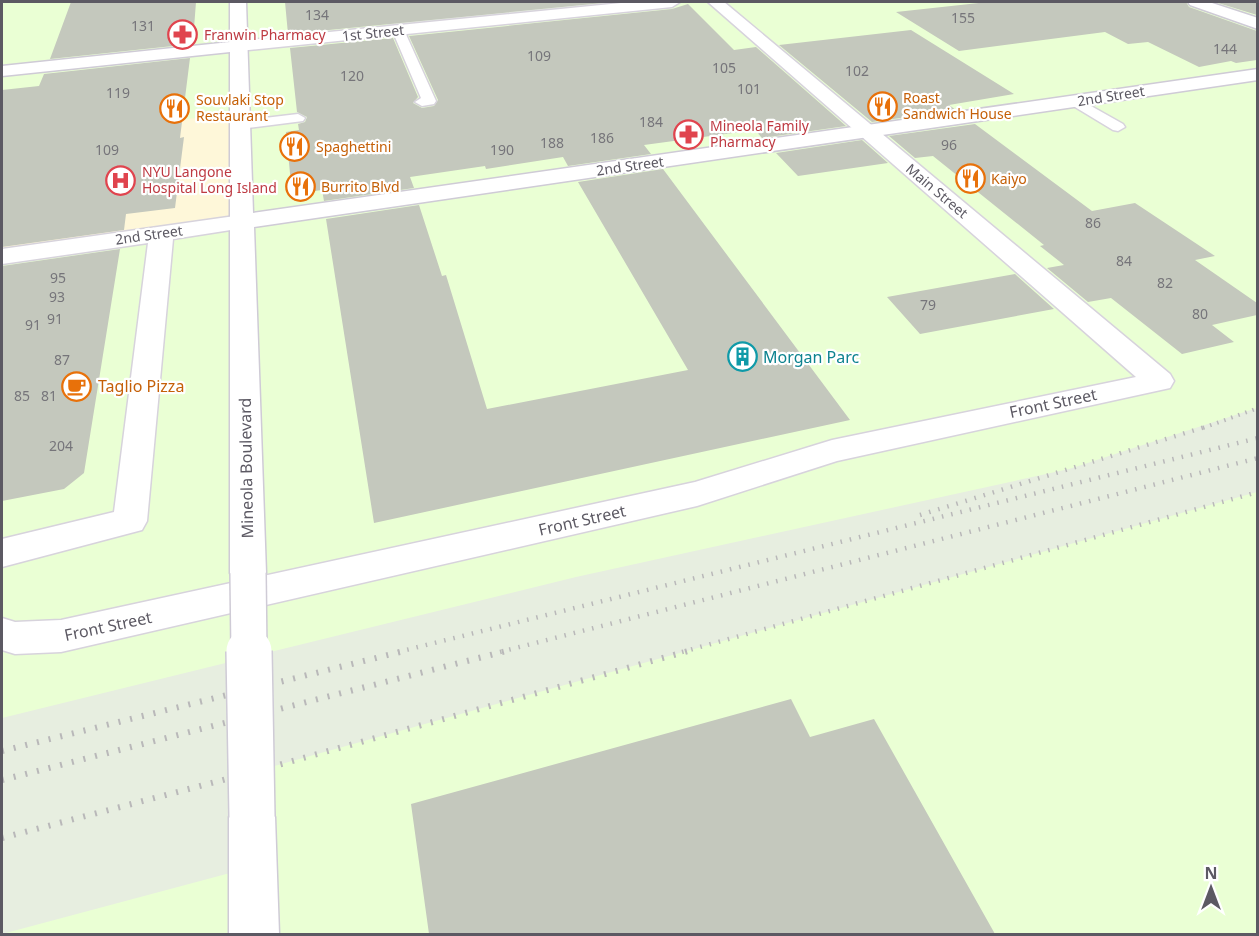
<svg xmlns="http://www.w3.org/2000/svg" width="1259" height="936" viewBox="0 0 1259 936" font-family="'Noto Sans',sans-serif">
<rect width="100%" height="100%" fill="#e7eee0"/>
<path fill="#eaffd4" d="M 2,2 L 378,2 L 390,31 L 672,2 L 1257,2 L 1257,408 L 1069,469 L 576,577 L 2,718 L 2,256 L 242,222 L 16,146 L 2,148 Z
M 1257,492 L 1257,934 L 2,934 L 245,869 L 242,775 Z"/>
<path fill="#fef7d9" d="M 238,113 L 242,222 L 2,256 L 2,148 L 15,146 L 19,139 Z"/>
<path fill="#c4c8bd" d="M 71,2 L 196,2 L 193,41 L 192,44 L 50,59 Z
M 285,2 L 613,2 L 288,34 Z
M 988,2 L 1186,2 L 1189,7 L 1257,31 L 1257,60 L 1236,63 L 1231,61 L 1199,67 L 1148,42 L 1128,44 L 1105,32 L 959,51 L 896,12 Z
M 1215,2 L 1257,2 L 1257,15 Z
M 688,4 L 734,50 L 756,47 L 846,126 L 762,138 L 755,130 L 644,145 L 651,154 L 568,166 L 563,157 L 486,169 L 485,166 L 410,177 L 414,188 L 324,201 L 322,190 L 292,194 L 286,132 L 299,130 L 298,124 L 305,122 L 307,117 L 297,112 L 290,48 L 393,38 L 418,97 L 413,103 L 422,108 L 434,106 L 438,100 L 409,36 L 672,9 Z
M 911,30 L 1014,94 L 949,105 L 956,110 L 872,122 L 779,45 Z
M 190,58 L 180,138 L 184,137 L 175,208 L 126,214 L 124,230 L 2,247 L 2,90 L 39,86 L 44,74 Z
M 975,124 L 1092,211 L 1135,203 L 1215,256 L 1195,260 L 1257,303 L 1257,315 L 1212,325 L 1234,342 L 1182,354 L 1111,298 L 1088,302 L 1047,268 L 1064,265 L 1040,246 L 1044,245 L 933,156 L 915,158 L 889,136 Z
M 862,140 L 888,163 L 798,176 L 776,153 Z
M 663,169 L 850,420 L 374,523 L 326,219 L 419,205 L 442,276 L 446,275 L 487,409 L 688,370 L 578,182 Z
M 120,249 L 84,473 L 64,489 L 2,501 L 2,266 Z
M 1015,274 L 1054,309 L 920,334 L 887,297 Z
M 791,699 L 810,737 L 874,719 L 995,934 L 429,934 L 411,804 Z"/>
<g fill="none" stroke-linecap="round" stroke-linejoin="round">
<defs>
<path id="lane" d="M 398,26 L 404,30 L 436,101 L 434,104 L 422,106 L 415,102 L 421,98 L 392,30 Z
M 1075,97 L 1123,124 L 1125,127 L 1118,131 L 1113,130 L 1070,104 L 1070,98 Z
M 298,114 L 305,118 L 303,121 L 239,129 L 232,125 L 239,121 Z"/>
<path id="street" d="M 631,2 L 680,2 L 672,7 L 239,51 L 230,46 L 239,41 Z
M 708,2 L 724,2 L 1170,374 L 1174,381 L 1170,388 L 837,461 L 697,506 L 61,652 L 15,654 L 2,650 L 2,618 L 15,622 L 61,620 L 695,482 L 832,440 L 1136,377 Z
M 242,215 L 250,217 L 254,222 L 250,227 L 173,239 L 147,521 L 142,530 L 2,567 L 2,539 L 114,512 L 148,243 L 2,264 L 2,249 Z"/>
<path id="secondary" d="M 230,2 L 246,2 L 253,213 L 1258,69 L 1258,80 L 254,227 L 266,573 L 261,583 L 248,587 L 235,583 L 230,573 L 230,52 L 2,76 L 2,66 L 230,42 Z
M 1188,2 L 1209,2 L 1258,18 L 1258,29 L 1190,5 Z
M 252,795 L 268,801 L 275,817 L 279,934 L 229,934 L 229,817 L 236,801 Z"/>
</defs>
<use href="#lane" stroke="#d7d3dc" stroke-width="3"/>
<use href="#street" stroke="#d7d3dc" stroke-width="3"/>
<use href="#secondary" stroke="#cfcbd6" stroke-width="3"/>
<use href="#lane" fill="#fff" fill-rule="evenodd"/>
<use href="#street" fill="#fff" fill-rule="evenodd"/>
<use href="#secondary" fill="#fff" fill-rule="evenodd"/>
<path stroke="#b9b8b9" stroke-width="4" stroke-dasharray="1.5 6" stroke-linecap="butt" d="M 1203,428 L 1258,408"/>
<path stroke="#b9b8b9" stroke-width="4.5" stroke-dasharray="1.5 8" stroke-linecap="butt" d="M 920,515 L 1208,426
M 398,652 L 1258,438
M 500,652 L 1258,458
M 682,652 L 1258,492"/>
<path stroke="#b9b8b9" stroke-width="6" stroke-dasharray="2 10" stroke-linecap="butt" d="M 2,751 L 404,651
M 2,780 L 506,651
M 2,838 L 242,775 L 688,651"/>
<defs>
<path id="secondary-bridge-far1" d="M 248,573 L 249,652"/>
<path id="secondary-bridge" d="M 249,651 L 252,817"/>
</defs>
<use href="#secondary-bridge-far1" stroke="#cfcbd6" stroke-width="38" stroke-linecap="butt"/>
<use href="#secondary-bridge" stroke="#cfcbd6" stroke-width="48" stroke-linecap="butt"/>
<use href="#secondary-bridge-far1" stroke="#fff" stroke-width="35"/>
<use href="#secondary-bridge" stroke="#fff" stroke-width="45"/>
</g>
<defs>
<symbol id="pharmacy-ring" viewBox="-11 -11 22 22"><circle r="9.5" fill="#fff" stroke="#e0444e" stroke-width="1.5"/><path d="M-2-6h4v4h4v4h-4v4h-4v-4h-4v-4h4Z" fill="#e0444e"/></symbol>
<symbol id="restaurant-ring" viewBox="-11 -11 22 22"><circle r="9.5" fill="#fff" stroke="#e8710a" stroke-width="1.5"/><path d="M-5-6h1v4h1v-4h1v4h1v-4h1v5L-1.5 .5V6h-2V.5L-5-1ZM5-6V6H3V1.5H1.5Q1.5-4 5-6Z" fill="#e8710a"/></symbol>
<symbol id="hospital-ring" viewBox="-11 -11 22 22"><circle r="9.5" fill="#fff" stroke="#e0444e" stroke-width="1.5"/><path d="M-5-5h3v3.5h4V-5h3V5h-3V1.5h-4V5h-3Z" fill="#e0444e"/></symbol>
<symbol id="building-ring" viewBox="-11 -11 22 22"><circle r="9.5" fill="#fff" stroke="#0f9aa8" stroke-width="1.5"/><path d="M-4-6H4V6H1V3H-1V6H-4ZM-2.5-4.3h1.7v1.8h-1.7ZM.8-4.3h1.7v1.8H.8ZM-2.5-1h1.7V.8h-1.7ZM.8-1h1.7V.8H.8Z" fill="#0f9aa8"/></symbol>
<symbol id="cafe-ring" viewBox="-11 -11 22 22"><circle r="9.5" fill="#fff" stroke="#e8710a" stroke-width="1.5"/><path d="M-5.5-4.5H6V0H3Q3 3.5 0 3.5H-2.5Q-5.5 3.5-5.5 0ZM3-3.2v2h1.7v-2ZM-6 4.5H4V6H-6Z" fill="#e8710a"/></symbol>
</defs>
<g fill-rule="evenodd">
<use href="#pharmacy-ring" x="166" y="18" width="33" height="33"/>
<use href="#restaurant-ring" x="866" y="90" width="33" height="33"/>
<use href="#restaurant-ring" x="158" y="92" width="33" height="33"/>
<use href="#pharmacy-ring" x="672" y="118" width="33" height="33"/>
<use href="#restaurant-ring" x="278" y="130" width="33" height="33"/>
<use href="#restaurant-ring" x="954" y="162" width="33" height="33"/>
<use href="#hospital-ring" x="104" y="164" width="33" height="33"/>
<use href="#restaurant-ring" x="284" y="170" width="33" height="33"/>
<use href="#building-ring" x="726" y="340" width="33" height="33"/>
<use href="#cafe-ring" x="60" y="370" width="33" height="33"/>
</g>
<g text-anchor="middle" stroke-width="4.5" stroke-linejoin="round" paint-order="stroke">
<g font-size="14" fill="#76757a">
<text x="317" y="20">134</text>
<text x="963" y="23">155</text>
<text x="143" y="31">131</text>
<text x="1225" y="54">144</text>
<text x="539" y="61">109</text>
<text x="724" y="73">105</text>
<text x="857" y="76">102</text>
<text x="352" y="81">120</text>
<text x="749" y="94">101</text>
<text x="118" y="98">119</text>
<text x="651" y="127">184</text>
<text x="602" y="143">186</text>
<text x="552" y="148">188</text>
<text x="949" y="150">96</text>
<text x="107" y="155">109</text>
<text x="502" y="155">190</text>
<text x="1093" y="228">86</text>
<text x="1124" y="266">84</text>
<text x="58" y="283">95</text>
<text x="1165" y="288">82</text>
<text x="57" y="302">93</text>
<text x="928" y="310">79</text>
<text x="1200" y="319">80</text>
<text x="55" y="324">91</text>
<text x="33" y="330">91</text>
<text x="62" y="365">87</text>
<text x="22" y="401">85</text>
<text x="49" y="401">81</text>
<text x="61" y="451">204</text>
</g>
<g font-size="14" fill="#5c5963" stroke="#fff">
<text transform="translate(373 33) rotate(-6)" y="5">1st Street</text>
<text transform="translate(1111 96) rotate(-9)" y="5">2nd Street</text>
<text transform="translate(630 166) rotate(-8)" y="5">2nd Street</text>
<text transform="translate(937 191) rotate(40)" y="5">Main Street</text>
<text transform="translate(149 235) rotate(-8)" y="5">2nd Street</text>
</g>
<g font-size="14" fill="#be3a42" stroke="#fff" text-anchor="start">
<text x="204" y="40">Franwin Pharmacy</text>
<text x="710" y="131">Mineola Family<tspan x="710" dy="16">Pharmacy</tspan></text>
<text x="142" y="177">NYU Langone<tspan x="142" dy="16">Hospital Long Island</tspan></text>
</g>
<g font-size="14" fill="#c56008" stroke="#fff" text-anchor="start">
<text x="903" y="103">Roast<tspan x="903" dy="16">Sandwich House</tspan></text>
<text x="196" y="105">Souvlaki Stop<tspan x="196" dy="16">Restaurant</tspan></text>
<text x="316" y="152">Spaghettini</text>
<text x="991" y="184">Kaiyo</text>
<text x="321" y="192">Burrito Blvd</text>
</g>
<g font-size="16" fill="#0d838f" stroke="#fff" text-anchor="start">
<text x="763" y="363">Morgan Parc</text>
</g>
<g font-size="16" fill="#c56008" stroke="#fff" text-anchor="start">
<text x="98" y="392">Taglio Pizza</text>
</g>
<g font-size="16" fill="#5c5963" stroke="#fff">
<text transform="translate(1053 403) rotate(-12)" y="6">Front Street</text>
<text transform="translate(246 468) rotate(-91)" y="6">Mineola Boulevard</text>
<text transform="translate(582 520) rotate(-13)" y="6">Front Street</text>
<text transform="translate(108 626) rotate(-12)" y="6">Front Street</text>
</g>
</g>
<rect width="1259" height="936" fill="none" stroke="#5c5963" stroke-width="6"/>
<g transform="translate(1211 888)" stroke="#ffffff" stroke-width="4.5" paint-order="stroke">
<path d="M0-4.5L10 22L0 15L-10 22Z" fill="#5c5963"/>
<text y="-9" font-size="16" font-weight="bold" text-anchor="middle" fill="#5c5963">N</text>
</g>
</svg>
